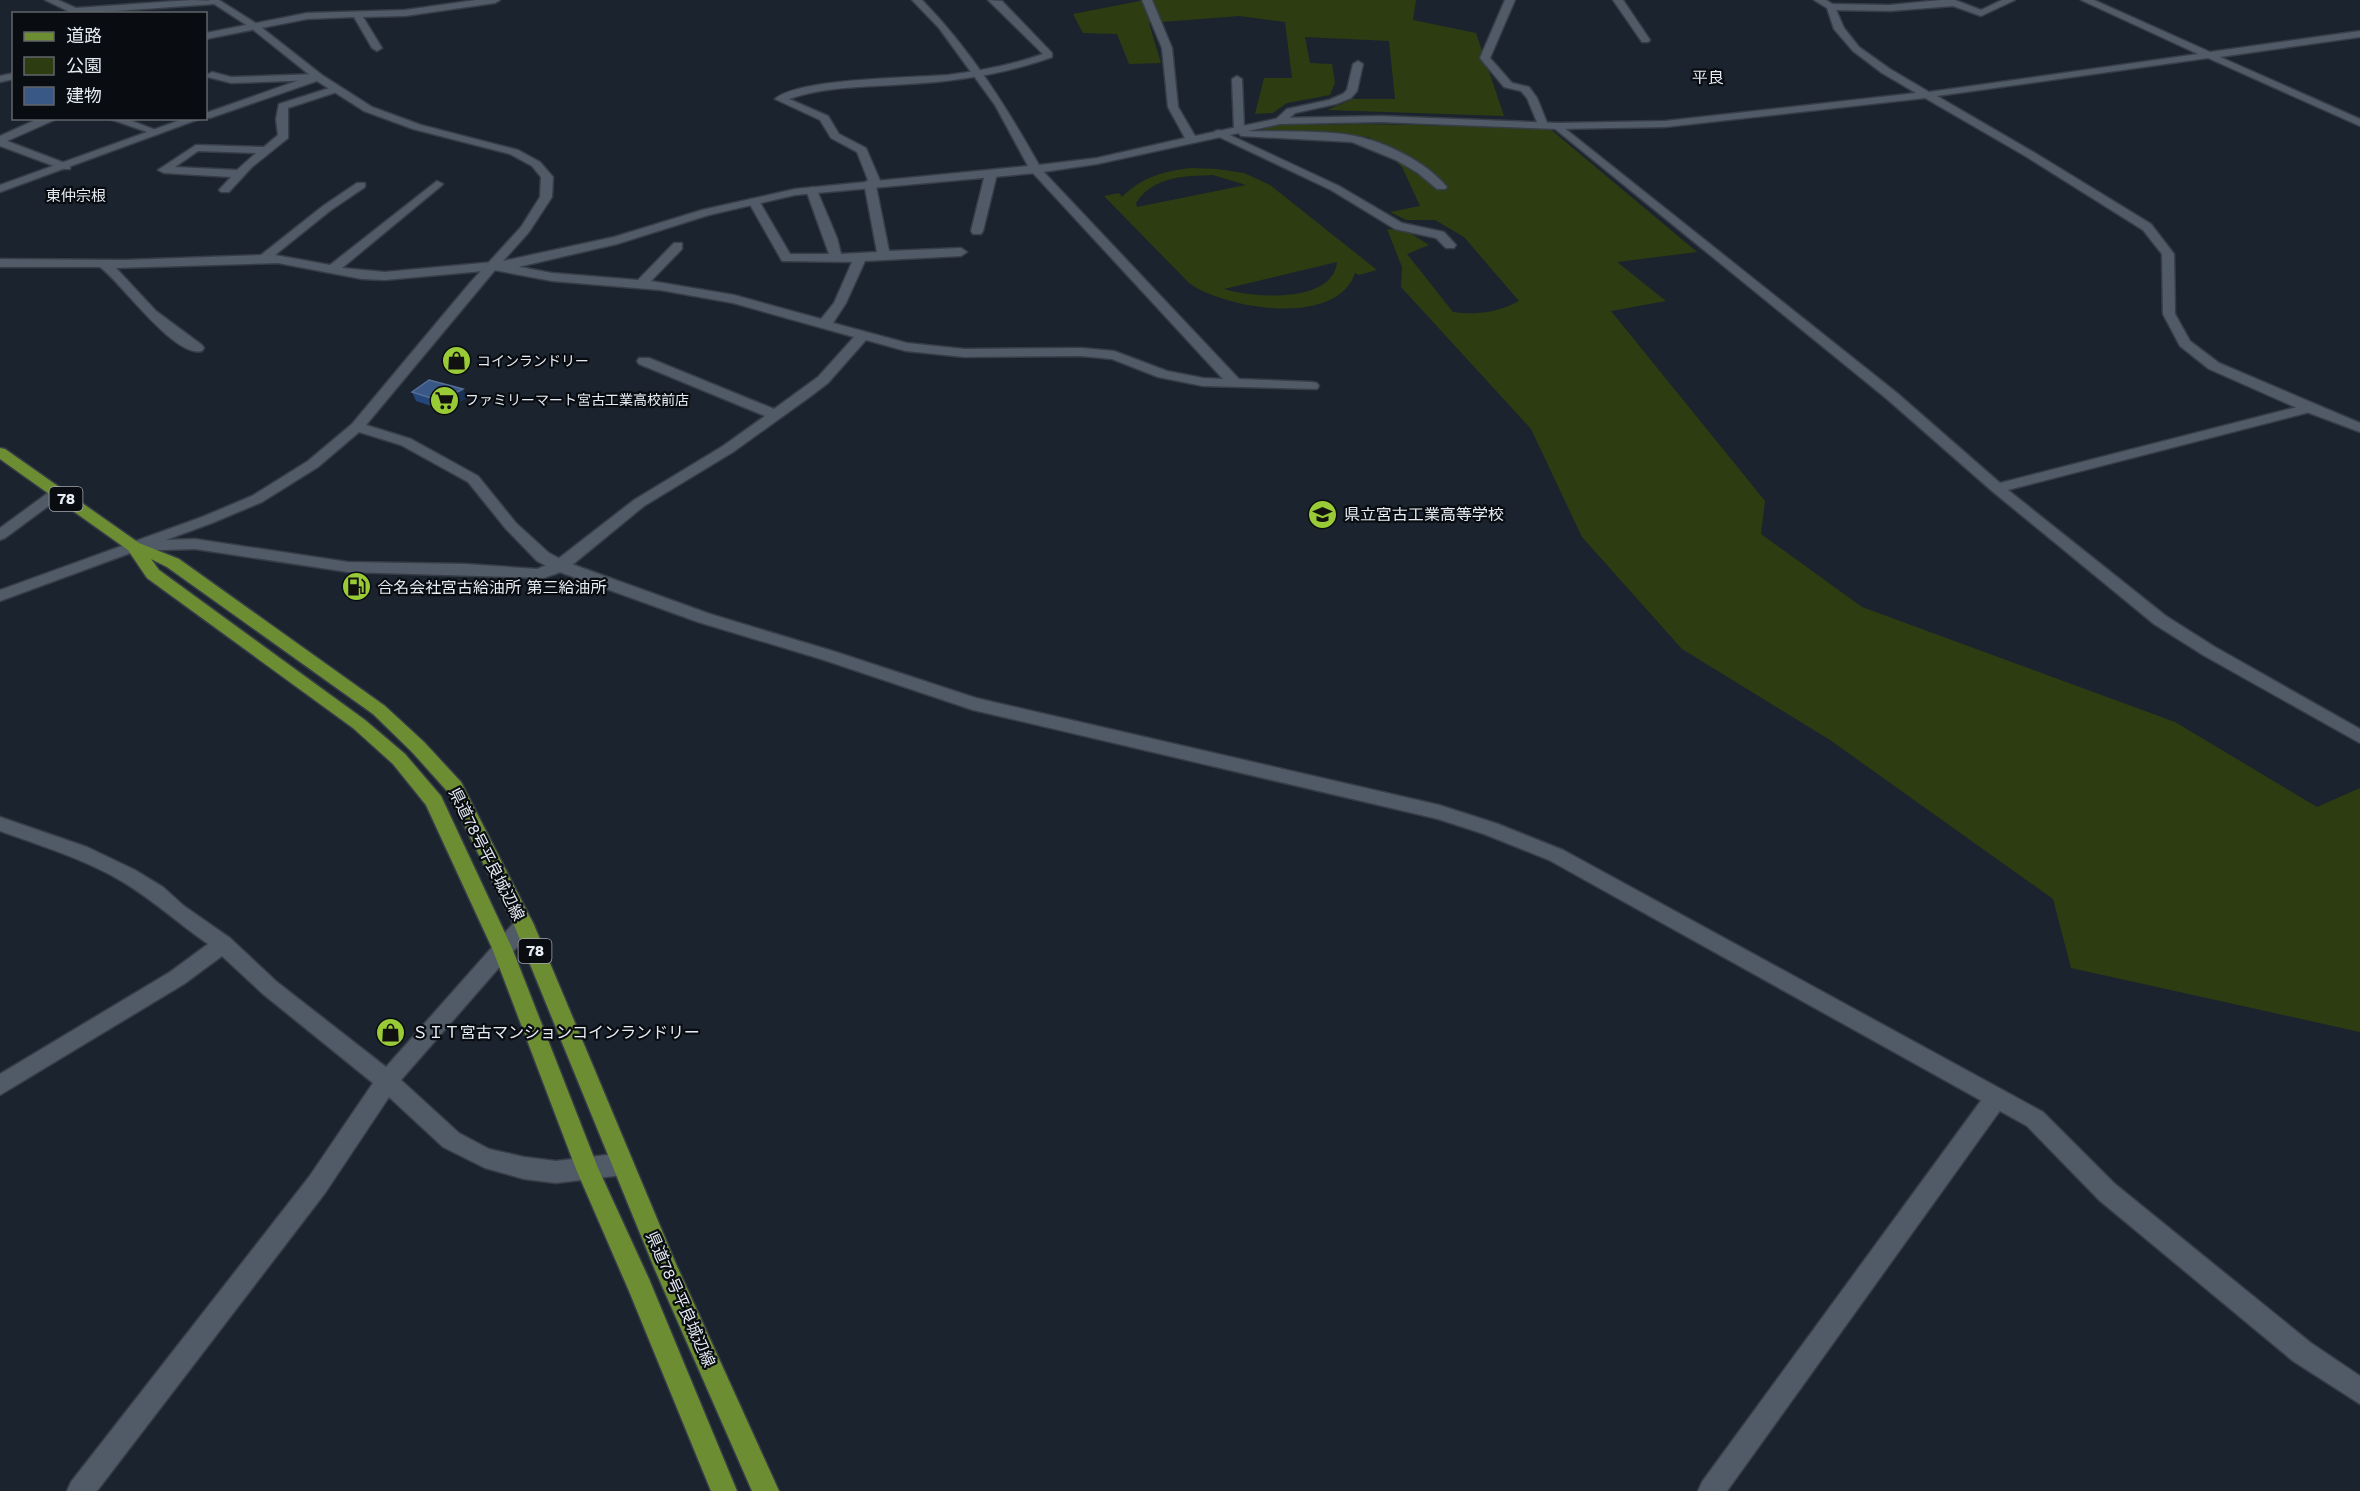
<svg xmlns="http://www.w3.org/2000/svg" width="2360" height="1491" viewBox="0 0 2360 1491" font-family="'Work Sans','Noto Sans JP',sans-serif">
<rect width="100%" height="100%" fill="#1b232e"/>
<path fill="#2d3d11" fill-rule="evenodd" d="M 1145,0 L 1416,0 L 1413,20 L 1476,33 L 1504,116 L 1327,110 L 1353,99 L 1395,99 L 1389,41 L 1305,37 L 1310,63 L 1332,64 L 1335,83 L 1330,95 L 1287,103 L 1273,113 L 1255,114 L 1264,78 L 1292,78 L 1285,22 L 1239,16 L 1149,23 L 1161,63 L 1129,64 L 1117,34 L 1083,33 L 1073,14 Z
M 1366,124 L 1549,128 L 1697,252 L 1617,262 L 1666,301 L 1611,311 L 1765,501 L 1761,534 L 1862,607 L 2175,722 L 2317,807 L 2360,788 L 2360,1032 L 2071,968 L 2053,899 L 1830,740 L 1682,649 L 1582,537 L 1531,429 L 1401,287 L 1402,267 L 1387,229 L 1407,231 L 1429,245 L 1407,254 L 1453,312 C 1478,315 1496,313 1519,301 L 1464,237 L 1435,220 L 1406,220 L 1390,212 L 1420,206 L 1402,167 L 1369,137 L 1259,131 L 1274,125 Z
M 1192,168 L 1217,169 L 1244,173 L 1270,185 L 1377,270 L 1359,275 L 1355,273 C 1337,328 1225,309 1189,283 L 1104,196 L 1119,193 L 1122,197 C 1142,177 1164,171 1192,168 ZM 1213,175 L 1246,185 L 1137,207 L 1136,203 C 1153,176 1185,176 1213,175 ZM 1337,262 C 1333,304 1253,298 1224,289 Z"/>
<g fill="none" stroke-linecap="round" stroke-linejoin="round">
<defs>
<path id="street" d="M 45,0 L 58,0 L 76,8 L 191,0 L 219,1 L 214,4 L 74,14 Z
M 476,0 L 500,0 L 495,3 L 405,16 L 363,17 L 382,48 L 377,51 L 372,48 L 354,17 L 307,19 L 206,39 L 206,33 L 307,13 L 405,10 Z
M 988,0 L 1002,1 L 1052,53 L 1052,57 C 1006,74 957,81 908,84 C 868,87 827,86 789,99 L 828,116 L 839,134 L 866,148 L 881,183 L 876,186 L 889,251 L 961,248 L 967,252 L 961,256 L 865,261 L 846,303 L 833,323 L 907,343 L 964,349 L 1081,348 L 1114,351 L 1167,371 L 1203,378 L 1223,379 L 1032,172 L 1030,170 L 1036,167 L 1040,168 L 1239,379 L 1312,382 L 1317,383 L 1319,386 L 1317,389 L 1203,386 L 1158,377 L 1112,359 L 1081,356 L 964,357 L 906,351 L 866,340 L 828,383 L 811,396 L 733,452 L 644,506 L 566,570 L 544,578 L 348,572 L 195,549 L 133,551 L 125,546 L 133,541 L 195,539 L 348,562 L 466,564 L 537,569 L 554,562 L 634,500 L 723,446 L 765,416 L 639,364 L 637,361 L 639,358 L 649,358 L 774,409 L 818,377 L 854,337 L 733,303 L 660,290 L 552,281 L 494,270 L 385,280 L 362,279 L 278,263 L 116,268 L 156,311 L 202,345 L 204,348 L 202,351 C 174,358 121,282 100,267 L 0,267 L 0,259 L 125,260 L 261,255 L 323,206 L 357,183 L 365,183 L 365,187 L 331,210 L 275,255 L 330,265 L 437,181 L 443,184 L 441,186 L 342,268 L 385,272 L 494,262 L 552,273 L 638,280 L 674,243 L 682,243 L 682,249 L 651,281 L 734,295 L 821,319 L 834,303 L 852,262 L 782,261 L 748,201 L 750,199 L 758,199 L 790,254 L 829,254 L 806,190 L 812,187 L 816,188 L 837,238 L 841,254 L 877,252 L 864,183 L 868,180 L 857,152 L 831,138 L 820,120 L 775,99 C 799,78 911,78 948,75 C 980,71 1012,65 1043,54 Z
M 1505,0 L 1515,0 L 1490,58 L 1512,83 L 1529,87 L 1537,98 L 1548,125 L 1547,127 L 1539,127 L 1527,98 L 1521,91 L 1504,87 L 1480,58 Z
M 1613,0 L 1623,0 L 1650,40 L 1648,42 L 1642,42 Z
M 1941,0 L 1955,0 L 1981,10 L 2002,0 L 2015,0 L 1981,16 L 1953,6 L 1890,11 L 1831,10 L 1826,7 L 1831,4 L 1890,5 Z
M 1358,61 L 1363,64 L 1357,91 L 1351,98 L 1336,104 L 1295,113 L 1284,123 L 1276,123 L 1276,119 L 1287,109 L 1329,100 L 1343,94 L 1347,90 L 1353,64 Z
M 212,72 L 231,77 L 318,74 L 323,77 L 318,80 L 231,83 L 208,77 L 207,75 Z
M 14,73 L 14,79 L 0,82 L 0,76 Z
M 1237,76 L 1242,79 L 1244,127 L 1248,131 C 1280,132 1325,130 1355,136 C 1386,142 1426,162 1447,187 L 1445,189 L 1437,189 L 1418,173 L 1396,160 L 1352,142 L 1241,136 L 1234,128 L 1232,79 Z
M 336,86 L 341,89 L 340,91 L 288,108 L 288,138 L 252,167 L 229,192 L 221,192 L 219,190 L 231,177 L 164,173 L 158,170 L 196,145 L 264,147 L 278,135 L 276,119 L 279,104 ZM 198,151 L 256,153 L 237,170 L 175,167 Z
M 40,118 L 59,118 L 7,141 L 70,165 L 70,169 L 62,169 L 0,146 L 0,136 Z
M 107,118 L 124,118 L 161,132 L 156,135 Z
M 1558,123 L 1897,393 L 2000,483 L 2309,404 L 2314,405 L 2316,408 L 2314,411 L 2008,490 L 2166,616 L 2215,647 L 2360,729 L 2360,743 L 2203,655 L 2154,624 L 1992,491 L 1887,399 L 1554,128 L 1553,126 Z
M 1219,130 L 1339,186 L 1402,223 L 1444,232 L 1456,245 L 1454,248 L 1446,248 L 1436,238 L 1395,229 L 1331,190 L 1215,135 L 1215,131 Z
M 991,171 L 997,174 L 983,231 L 981,234 L 973,234 L 971,231 L 985,174 Z
M 57,488 L 65,493 L 62,496 L 5,538 L 0,540 L 0,528 L 52,490 Z
M 0,817 L 87,847 L 135,870 L 163,887 L 184,906 L 230,938 L 277,982 L 386,1067 L 517,919 L 524,917 L 531,919 L 534,925 L 531,931 L 401,1080 L 459,1133 L 489,1149 L 524,1157 L 556,1161 L 623,1153 L 631,1157 L 634,1164 L 631,1171 L 623,1175 L 556,1183 L 524,1179 L 485,1168 L 443,1147 L 389,1097 L 325,1193 L 97,1491 L 67,1491 L 71,1482 L 309,1177 L 373,1083 L 263,994 L 222,956 L 184,984 L 0,1095 L 0,1074 L 170,972 L 208,944 C 179,924 153,900 123,882 C 85,859 41,846 0,831 Z
M 1996,1088 L 2004,1091 L 2007,1098 L 2004,1105 L 1727,1491 L 1698,1491 L 1702,1482 L 1988,1091 Z"/>
<path id="secondary" d="M 208,0 L 219,0 L 257,24 L 322,75 L 372,107 L 421,125 L 518,150 L 540,162 L 553,177 L 552,197 L 529,232 L 503,261 L 614,237 L 702,210 L 795,189 L 1028,166 L 995,105 L 939,28 L 912,0 L 922,0 C 970,49 1006,106 1039,165 L 1097,158 L 1185,138 L 1168,107 L 1162,48 L 1142,0 L 1152,0 L 1172,48 L 1178,107 L 1195,136 L 1280,118 L 1380,116 L 1558,123 L 1665,121 L 1916,93 L 1882,73 L 1853,51 L 1834,29 L 1827,8 L 1814,0 L 1826,0 L 1834,5 L 1844,28 L 1859,47 L 1890,69 L 1929,92 L 2198,54 L 2081,0 L 2094,0 L 2210,52 L 2360,31 L 2360,37 L 2220,57 L 2360,119 L 2360,126 L 2208,58 L 1937,96 L 2035,153 L 2151,224 L 2174,254 L 2175,314 L 2190,341 L 2219,363 L 2360,423 L 2360,432 L 2304,411 L 2209,369 L 2180,346 L 2163,314 L 2162,254 L 2143,230 L 2027,157 L 1925,98 L 1665,127 L 1558,129 L 1380,122 L 1280,124 L 1097,164 L 1036,173 L 795,195 L 709,215 L 617,244 L 518,267 L 495,270 L 366,425 L 411,439 L 478,476 L 516,523 L 549,553 L 566,562 L 710,614 L 836,652 L 976,698 L 1439,805 L 1498,824 L 1563,850 L 2043,1112 L 2115,1184 L 2311,1343 L 2360,1376 L 2360,1404 L 2293,1361 L 2099,1200 L 2027,1126 L 1549,860 L 1484,834 L 1438,819 L 973,710 L 824,660 L 698,622 L 554,570 L 537,561 L 506,529 L 468,482 L 401,445 L 359,432 L 318,467 L 262,502 L 212,523 L 0,601 L 0,590 L 202,517 L 252,496 L 308,461 L 352,424 L 469,284 L 521,227 L 540,197 L 541,177 L 532,166 L 510,154 L 413,129 L 364,111 L 317,81 L 210,118 L 203,118 L 206,118 L 206,113 L 311,76 L 251,28 Z
M 186,118 L 202,118 L 0,192 L 0,185 Z"/>
<path id="primary" d="M 0,448 L 5,449 L 139,543 L 179,559 L 385,706 L 424,742 L 461,782 L 534,925 L 676,1264 L 779,1491 L 752,1491 L 655,1270 L 514,925 L 447,791 L 412,752 L 373,714 L 167,567 L 151,559 L 159,570 L 365,720 L 405,754 L 441,796 L 512,948 L 598,1168 L 649,1279 L 737,1491 L 711,1491 L 629,1291 L 576,1169 L 492,948 L 426,805 L 393,764 L 353,728 L 147,578 L 128,550 L 0,459 Z"/>
</defs>
<use href="#street" stroke="#373d47" stroke-width="3"/>
<use href="#secondary" stroke="#373d47" stroke-width="3"/>
<use href="#primary" stroke="#373d47" stroke-width="3"/>
<use href="#street" fill="#515a67" fill-rule="evenodd"/>
<use href="#secondary" fill="#515a67" fill-rule="evenodd"/>
<use href="#primary" fill="#6d8d33" fill-rule="evenodd"/>
</g>
<path fill="#254678" d="M 463,389 L 467,398 L 443,410 L 416,401 L 412,392 Z"/>
<path fill="#193155" d="M 463,389 L 467,398 L 443,410 L 440,401 Z"/>
<path fill="#3a5885" stroke="#556f97" stroke-width="1.5" d="M 429,380 L 463,389 L 440,401 L 412,392 Z"/>
<defs>
<symbol id="shop-disc" viewBox="-11 -11 22 22"><circle r="9.5" fill="#99cb36" stroke="#090c11"/><path d="M-5-2.5h2.3a2.7 3.5 0 0 1 5.4 0H5L5.5 6h-11ZM-1.5-2.5h3a1.5 2.3 0 0 0-3 0Z" fill="#111"/></symbol>
<symbol id="supermarket-disc" viewBox="-11 -11 22 22"><circle r="9.5" fill="#99cb36" stroke="#090c11"/><path d="M-6-5.5h2.5l.6 2H6L4.5 2H-2.5L-4.4-4H-6ZM-1.5 3.2a1.3 1.3 0 1 0 .1 0ZM3 3.2a1.3 1.3 0 1 0 .1 0Z" fill="#111"/></symbol>
<symbol id="school-disc" viewBox="-11 -11 22 22"><circle r="9.5" fill="#99cb36" stroke="#090c11"/><path d="M0-5L7-2L0 1L-7-2ZM-4 1L0 2.5L4 1V4Q0 6-4 4Z" fill="#111"/></symbol>
<symbol id="fuel-disc" viewBox="-11 -11 22 22"><circle r="9.5" fill="#99cb36" stroke="#090c11"/><path d="M-5.5-6h7V0h2V4h1.3V-2.5L3-4.5l.8-.8L6-3V5H2.5V1h-1V6h-7ZM-4.2-4.7v3.2H.2V-4.7Z" fill="#111"/></symbol>
</defs>
<g fill-rule="evenodd">
<use href="#shop-disc" x="440" y="344" width="33" height="33"/>
<use href="#supermarket-disc" x="428" y="384" width="33" height="33"/>
<use href="#school-disc" x="1306" y="498" width="33" height="33"/>
<use href="#fuel-disc" x="340" y="570" width="33" height="33"/>
<use href="#shop-disc" x="374" y="1016" width="33" height="33"/>
</g>
<g text-anchor="middle" stroke-width="4.5" stroke-linejoin="round" paint-order="stroke">
<g font-size="14" fill="#e6ebf3" stroke="#090c11" text-anchor="start">
<text x="477" y="366">コインランドリー</text>
<text x="465" y="405">ファミリーマート宮古工業高校前店</text>
</g>
<g font-size="15" fill="#e6ebf3" stroke="#090c11">
<text x="76" y="201">東仲宗根</text>
</g>
<g fill="#090c11" stroke="#a4a8af" stroke-width="1.5">
<rect x="49.5" y="487" width="33" height="24" rx="4.5"/>
<rect x="518.5" y="939" width="33" height="24" rx="4.5"/>
</g>
<g font-size="15" font-weight="bold" fill="#e6ebf3">
<text x="66" y="504">78</text>
<text x="535" y="956">78</text>
</g>
<g font-size="16" fill="#e6ebf3" stroke="#090c11">
<text x="1708" y="83">平良</text>
</g>
<g font-size="16" fill="#e6ebf3" stroke="#090c11" text-anchor="start">
<text x="1344" y="520">県立宮古工業高等学校</text>
<text x="377" y="593">合名会社宮古給油所 第三給油所</text>
<text x="412" y="1038">ＳＩＴ宮古マンションコインランドリー</text>
</g>
<g font-size="16" fill="#e6ebf3" stroke="#090c11">
<text transform="translate(487 854) rotate(63)" y="6">県道78号平良城辺線</text>
<text transform="translate(681 1299) rotate(66)" y="6">県道78号平良城辺線</text>
</g>
</g>
<rect x="12" y="12" width="195" height="108" fill="#090c11" stroke="#61656b" stroke-width="1.5"/>
<rect x="24" y="32" width="30" height="9" fill="#6d8d33" stroke="#61656b" stroke-width="1.5"/>
<text x="66" y="42" font-size="18" fill="#e6ebf3">道路</text>
<rect x="24" y="57" width="30" height="18" fill="#2d3d11" stroke="#61656b" stroke-width="1.5"/>
<text x="66" y="72" font-size="18" fill="#e6ebf3">公園</text>
<rect x="24" y="87" width="30" height="18" fill="#3a5885" stroke="#61656b" stroke-width="1.5"/>
<text x="66" y="102" font-size="18" fill="#e6ebf3">建物</text>
</svg>
